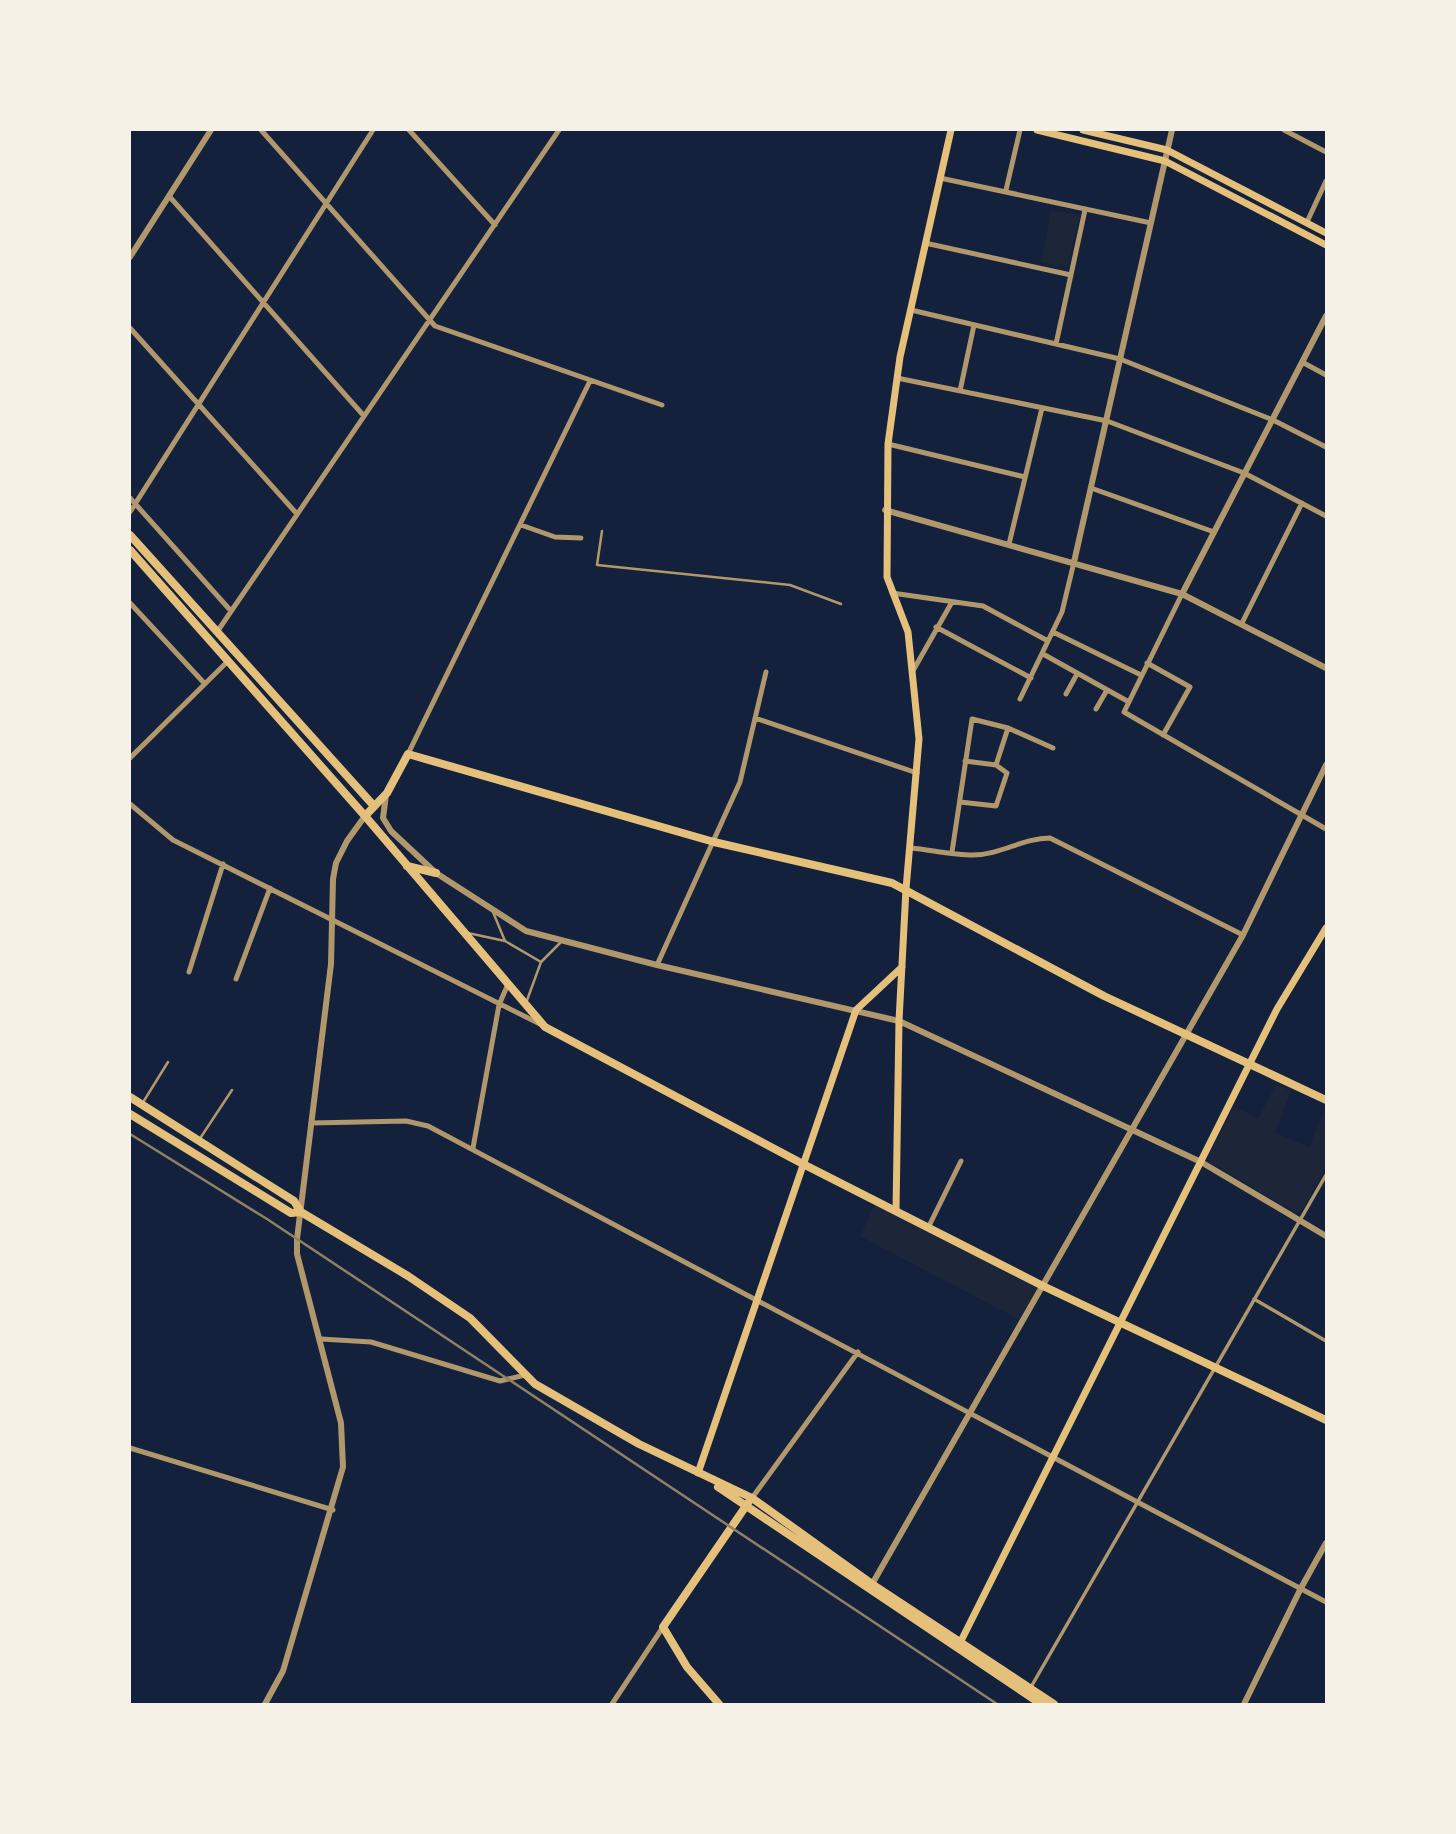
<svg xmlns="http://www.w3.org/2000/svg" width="1456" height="1834" viewBox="0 0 1456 1834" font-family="'IBM Plex Sans',sans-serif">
<rect width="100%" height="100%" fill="#14213d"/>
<path fill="#1d2539" d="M 1051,211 L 1080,215 L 1067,267 L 1041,262 Z
M 1276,1084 L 1291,1091 L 1275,1133 L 1309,1147 L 1326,1106 L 1326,1167 L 1302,1210 L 1296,1213 L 1210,1162 L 1209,1154 L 1234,1106 L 1258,1119 Z
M 875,1204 L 1039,1287 L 1020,1320 L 860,1236 Z"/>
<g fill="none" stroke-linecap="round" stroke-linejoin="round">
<path stroke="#b1986c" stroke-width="2.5" d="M 602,531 L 597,565 L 790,585 L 841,604
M 493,912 L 505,941 L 541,962
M 468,933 L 505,941
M 526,1003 L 541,962 L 560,943
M 142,1104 L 168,1062
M 199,1140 L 232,1090"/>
<path stroke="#b1986c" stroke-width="3.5" d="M 1254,1299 L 1326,1341
M 1031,1687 L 1326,1175"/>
<path stroke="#b1986c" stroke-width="5" d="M 261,130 L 435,326 L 662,405
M 409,130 L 495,225
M 1284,130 L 1326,152
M 940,178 L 1151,223
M 1006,190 L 1020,130
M 169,196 L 364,416
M 1307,222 L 1326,181
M 925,243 L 1071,275
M 911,310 L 1120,359 L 1273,420 L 1326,447
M 130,328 L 297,514
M 1056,344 L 1085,210
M 1302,362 L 1326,375
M 897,378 L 1107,421 L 1244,473 L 1326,516
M 960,391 L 974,325
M 888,444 L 1025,477
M 1091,488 L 1214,532
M 130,498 L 231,611
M 130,512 L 373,130
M 521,525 L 555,537 L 581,538
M 1009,544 L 1042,408
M 892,593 L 983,606 L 1048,641
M 1182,594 L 1124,712 L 1326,829
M 130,603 L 205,684
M 1242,623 L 1302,503
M 936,627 L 1031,678
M 217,632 L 559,130
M 1053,632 L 1141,675
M 1043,654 L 1129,702
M 1147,663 L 1190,687 L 1163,735
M 914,669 L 952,602
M 1066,694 L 1077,674
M 1020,699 L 1062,612 L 1074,562
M 1096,709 L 1107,690
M 755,718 L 917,773
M 408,754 L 590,381
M 130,758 L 227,662
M 965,761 L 996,765
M 960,802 L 996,806 L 1007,773 L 996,765 L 1008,728
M 130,804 L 173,840 L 542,1025
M 911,848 C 931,850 953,855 973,855 C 1000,855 1023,838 1050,838 L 1243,935
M 952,852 L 972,719 L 1008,728 L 1053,748
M 657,965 L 740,782 L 766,672
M 189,972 L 223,864
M 236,979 L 270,888
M 311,1123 L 406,1121 L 428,1126 L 1326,1602
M 473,1148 L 499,1005 L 508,984
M 929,1226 L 961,1161
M 321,1339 L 371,1342 L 500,1381 L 525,1375
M 130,1448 L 333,1510
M 752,1498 L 858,1352
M 612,1704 L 663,1627"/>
<path stroke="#b1986c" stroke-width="6" d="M 130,257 L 211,130
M 885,510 L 1182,594 L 1326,668
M 1074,562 L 1172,130
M 1182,594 L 1326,316
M 386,795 L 383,818 L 391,831 L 436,873 L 526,931 L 657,965 L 899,1021 L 1201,1162 L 1326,1236
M 871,1586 L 1243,935 L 1326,765
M 265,1704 L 283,1671 L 343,1467 L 341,1423 L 297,1254 L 297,1239 L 331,964 L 333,879 L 336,863 L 347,841 L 365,816
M 1244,1704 L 1301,1588 L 1326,1543"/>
<path stroke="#e5c07b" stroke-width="7" d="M 1037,130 L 1165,161 L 1326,245
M 1083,130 L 1167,150 L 1326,233
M 896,1210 L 899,1021 L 906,889 L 919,739 L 908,632 L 887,577 L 888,444 L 900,357 L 951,130
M 698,1473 L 856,1010 L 902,967
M 958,1647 L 1277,1009 L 1326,928"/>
<path stroke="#e5c07b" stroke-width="8" d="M 130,535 L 374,806
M 130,550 L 365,816 L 545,1027 L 803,1164 L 1043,1286 L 1326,1420
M 365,816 L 387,793 L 408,754 L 714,842 L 892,883 L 1104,996 L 1326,1100
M 407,866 L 436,873
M 130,1097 L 294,1201 L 301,1212 L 408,1276 L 470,1318 L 535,1384 L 639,1444 L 752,1498 L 872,1584 L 1054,1704
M 130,1114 L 291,1213 L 301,1212
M 718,1487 L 1041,1704
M 719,1704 L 687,1667 L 663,1627 L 748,1503"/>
<path stroke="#918062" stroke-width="2.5" d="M 130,1134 L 267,1219 L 997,1704"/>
</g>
<rect width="1456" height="1834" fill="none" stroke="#f6f1e7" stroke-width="262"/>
</svg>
